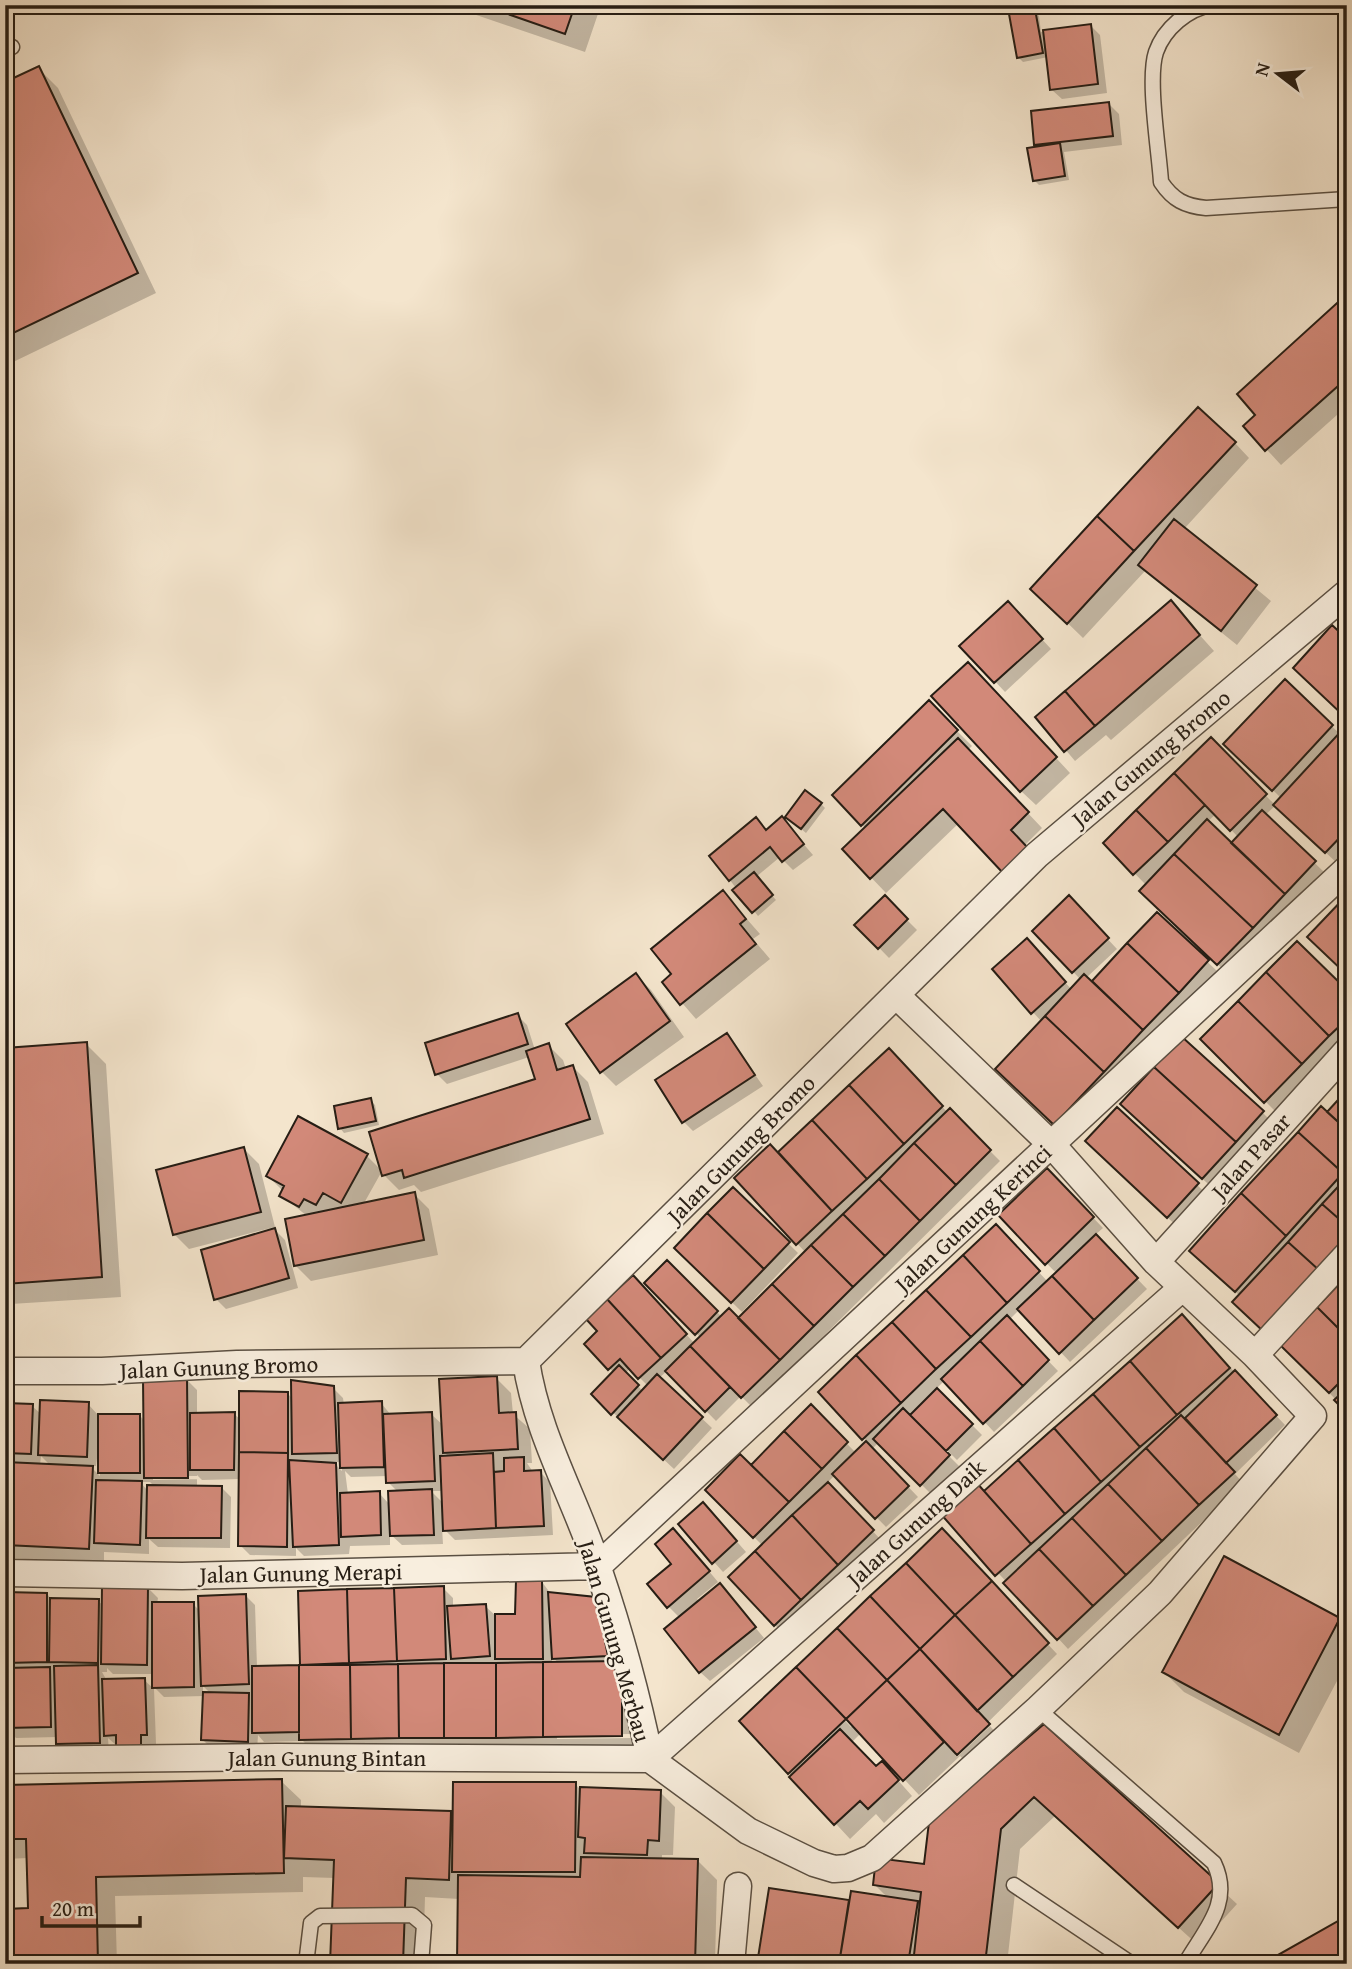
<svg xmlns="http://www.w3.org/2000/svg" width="1352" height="1969" viewBox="0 0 1352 1969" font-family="'Gentium Book Plus',serif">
<rect width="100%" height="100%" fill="#f4e5cd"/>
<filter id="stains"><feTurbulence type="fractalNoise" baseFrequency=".00286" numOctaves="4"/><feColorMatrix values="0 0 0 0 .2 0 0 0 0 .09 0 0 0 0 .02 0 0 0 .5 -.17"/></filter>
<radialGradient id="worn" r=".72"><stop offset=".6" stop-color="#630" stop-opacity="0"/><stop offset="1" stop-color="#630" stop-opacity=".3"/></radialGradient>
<path fill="#0003" fill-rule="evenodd" d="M 447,5 L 601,5 L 585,52 Z
M 1034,11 L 1039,16 L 1041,32 L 1090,25 L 1100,35 L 1107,93 L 1062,99 L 1052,90 L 1048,57 L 1023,62 L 1019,58 Z
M 38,68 L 58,88 L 156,293 L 9,364 L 5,361 L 5,84 Z
M 1109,104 L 1119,114 L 1122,145 L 1064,152 L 1069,180 L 1039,185 L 1035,181 L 1040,148 L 1036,144 Z
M 1347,297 L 1347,406 L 1281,465 L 1245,426 L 1258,415 Z
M 1235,443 L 1249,458 L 1184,529 L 1271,601 L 1237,645 L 1145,571 L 1083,638 L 1048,604 Z
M 1171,603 L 1214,651 L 1111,740 L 1106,735 L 1075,761 L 1038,717 Z
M 1018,613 L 1051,649 L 1005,692 L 962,646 Z
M 983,679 L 1070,773 L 1036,805 L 1021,791 Z
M 1285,682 L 1340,734 L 1347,734 L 1347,860 L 1341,867 L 1276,805 L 1265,815 L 1324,872 L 1293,905 L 1233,979 L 1156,906 L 1147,886 L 1105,843 L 1211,739 L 1275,805 L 1281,798 L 1226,744 ZM 1216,814 L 1239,838 L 1238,852 L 1207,822 Z
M 929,703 L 972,746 L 968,750 L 1042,828 L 1024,846 L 959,823 L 886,893 L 844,849 L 866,829 L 834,795 Z
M 821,804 L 825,808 L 806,833 L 792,821 Z
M 782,819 L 813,855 L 793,870 L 780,857 L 756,877 L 776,900 L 758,916 L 711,856 L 756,820 L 767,831 Z
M 723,892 L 760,934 L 753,939 L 770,959 L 696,1019 L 664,982 L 673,975 Z
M 885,898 L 917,930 L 889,958 L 857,925 Z
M 1069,898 L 1117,949 L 1086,978 L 1092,984 L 1157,914 L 1217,971 L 1112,1083 L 1070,1139 L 998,1069 L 1042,1022 L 994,970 L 1036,950 L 1072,990 L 1081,980 L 1034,931 Z
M 636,975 L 651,990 L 684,1037 L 616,1086 L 602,1072 Z
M 1347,992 L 1347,1038 L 1310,1075 L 1280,1116 L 1203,1039 Z
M 517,1015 L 527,1025 L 535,1050 L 548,1045 L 563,1060 L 566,1069 L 573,1067 L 588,1082 L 604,1134 L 421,1192 L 414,1185 L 399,1190 L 384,1175 L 537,1080 L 529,1057 L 447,1084 L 437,1074 Z
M 727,1035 L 763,1086 L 693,1131 L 684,1122 Z
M 86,1044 L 106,1064 L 121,1297 L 11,1304 L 5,1299 L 5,1050 Z
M 889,1050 L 948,1113 L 950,1111 L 1000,1161 L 752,1407 L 741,1396 L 716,1421 L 667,1371 L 659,1378 L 712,1428 L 674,1469 L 593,1394 L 614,1373 L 586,1344 L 643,1287 L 695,1344 L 701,1338 L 647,1283 L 667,1263 L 722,1317 L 738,1320 L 806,1253 L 736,1178 L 778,1155 ZM 630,1368 L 648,1386 L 643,1391 L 625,1374 Z
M 1347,1093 L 1347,1262 L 1240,1296 L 1206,1265 Z
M 370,1100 L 375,1105 L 379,1125 L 344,1133 L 340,1128 Z
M 1262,1112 L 1272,1122 L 1218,1193 L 1137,1119 Z
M 244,1149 L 259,1164 L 275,1227 L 189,1249 L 174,1234 Z
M 367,1156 L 382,1171 L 363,1205 L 414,1194 L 429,1209 L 438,1255 L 311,1281 L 296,1266 L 307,1216 L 281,1195 L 283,1191 L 268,1176 Z
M 1102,1156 L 1197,1185 L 1212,1199 L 1183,1232 Z
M 1047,1170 L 1103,1228 L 1095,1235 L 1147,1289 L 1070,1362 L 1020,1309 L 1009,1320 L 1058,1371 L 994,1432 L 945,1380 L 936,1389 L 982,1435 L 957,1460 L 945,1448 L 943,1450 L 959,1466 L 931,1494 L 879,1442 L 872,1449 L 918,1497 L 886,1527 L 835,1475 L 827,1483 L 882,1541 L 784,1634 L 775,1625 L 762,1545 L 707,1490 L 751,1468 L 811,1407 L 856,1453 L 868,1442 L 820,1392 L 996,1226 L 1048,1282 L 1057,1274 L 1000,1215 Z
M 733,1189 L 798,1253 L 742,1312 L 676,1248 Z
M 275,1230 L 285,1240 L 298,1288 L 226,1309 L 216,1299 Z
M 1347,1279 L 1347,1411 L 1282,1345 Z
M 1182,1317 L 1285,1425 L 1235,1474 L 1243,1483 L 1068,1649 L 943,1513 L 984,1493 ZM 1140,1370 L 1184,1420 L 1182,1422 L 1138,1373 Z
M 496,1378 L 511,1393 L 513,1414 L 530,1429 L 532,1463 L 527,1463 L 533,1472 L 540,1472 L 550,1482 L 553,1535 L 455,1540 L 442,1527 L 443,1544 L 402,1545 L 390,1534 L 390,1545 L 350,1546 L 349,1554 L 304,1556 L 296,1548 L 296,1556 L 250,1555 L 240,1545 L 240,1479 L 202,1480 L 197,1475 L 197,1487 L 221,1487 L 231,1497 L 230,1548 L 158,1547 L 149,1539 L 149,1554 L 104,1552 L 104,1563 L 5,1558 L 5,1464 L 10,1464 L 5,1459 L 5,1405 L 32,1406 L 41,1414 L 88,1404 L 98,1415 L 139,1415 L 145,1421 L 187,1380 L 197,1390 L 197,1415 L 234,1414 L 241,1420 L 288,1394 L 293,1399 L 333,1388 L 343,1398 L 344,1405 L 381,1403 L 391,1415 L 431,1414 L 444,1426 ZM 442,1450 L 450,1458 L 443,1458 ZM 41,1456 L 51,1466 L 40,1465 ZM 97,1458 L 100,1458 L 100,1476 L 90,1466 L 96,1466 ZM 333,1462 L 341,1462 L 342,1471 ZM 345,1471 L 351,1477 L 388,1476 L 388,1482 L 398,1492 L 390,1505 L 379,1493 L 348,1494 ZM 153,1476 L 197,1476 L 197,1479 L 153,1480 ZM 140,1482 L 150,1482 L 155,1487 L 148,1491 ZM 431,1491 L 443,1491 L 444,1504 Z
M 713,1514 L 746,1552 L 723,1572 L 714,1562 Z
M 683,1540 L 718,1582 L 697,1599 L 700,1602 L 720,1585 L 764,1638 L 710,1681 L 700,1672 L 680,1618 L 668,1606 L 674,1564 Z
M 951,1541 L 1057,1654 L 955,1755 L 957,1757 L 990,1726 L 998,1735 L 968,1764 L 960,1756 L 919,1795 L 861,1733 L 852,1742 L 877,1768 L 896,1778 L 912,1796 L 884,1823 L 876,1814 L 850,1839 L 741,1721 ZM 809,1683 L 853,1725 L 851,1727 Z
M 1224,1558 L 1339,1619 L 1347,1627 L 1347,1662 L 1299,1753 L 1184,1692 L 1164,1672 Z
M 542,1582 L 551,1594 L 605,1609 L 637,1750 L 311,1749 L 303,1741 L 264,1742 L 258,1735 L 257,1751 L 213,1750 L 203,1740 L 204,1696 L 164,1697 L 154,1687 L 154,1674 L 113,1674 L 107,1668 L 107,1672 L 102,1672 L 107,1681 L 144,1680 L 154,1689 L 156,1744 L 150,1744 L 150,1756 L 116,1745 L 108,1738 L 109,1752 L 67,1753 L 57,1743 L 57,1737 L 16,1738 L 12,1734 L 12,1768 L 5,1768 L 5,1601 L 47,1594 L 52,1600 L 98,1601 L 104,1606 L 148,1588 L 158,1598 L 157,1604 L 193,1604 L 200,1611 L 245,1595 L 255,1605 L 257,1667 L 302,1667 L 300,1593 L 443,1588 L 453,1598 L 453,1608 L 485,1606 L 496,1616 L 517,1616 ZM 552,1656 L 559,1664 L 552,1664 ZM 203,1686 L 211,1694 L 203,1694 ZM 631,1734 L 631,1738 L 557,1739 L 557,1735 Z
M 1044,1726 L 1237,1904 L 1199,1946 L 1055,1816 L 1020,1849 L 1007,1964 L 759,1964 L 771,1890 L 851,1902 L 889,1899 L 875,1885 L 926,1866 Z
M 281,1781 L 301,1800 L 301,1808 L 451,1812 L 454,1816 L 575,1784 L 582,1791 L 660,1792 L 675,1807 L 673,1855 L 662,1855 L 662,1860 L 697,1860 L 717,1880 L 715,1964 L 458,1964 L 459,1899 L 425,1897 L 423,1964 L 332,1964 L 335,1878 L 303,1877 L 303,1892 L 115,1896 L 117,1964 L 5,1964 L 29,1910 L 28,1858 L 5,1859 L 5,1787 Z"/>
<path fill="#d28979" stroke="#261d14" stroke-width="2" d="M 482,5 L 575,5 L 565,34 Z
M 1035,9 L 1043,53 L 1017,58 L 1009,14 Z
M 1091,24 L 1098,84 L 1050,90 L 1043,30 Z
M 39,66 L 138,273 L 5,337 L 5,82 Z
M 1109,102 L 1113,136 L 1034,145 L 1031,111 Z
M 1060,143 L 1065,176 L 1033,181 L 1027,148 Z
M 1347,294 L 1347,378 L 1265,451 L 1243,426 L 1255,415 L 1237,394 Z
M 1198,407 L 1236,442 L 1134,551 L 1097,516 Z
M 1097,516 L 1134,551 L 1067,624 L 1030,589 Z
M 1174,519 L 1257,585 L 1221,631 L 1138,565 Z
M 1171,600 L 1200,635 L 1095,726 L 1065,691 Z
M 1008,601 L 1043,639 L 994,683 L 959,646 Z
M 1332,625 L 1347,639 L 1347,719 L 1293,668 Z
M 968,662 L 1057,757 L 1020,792 L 931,696 Z
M 1285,679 L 1333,725 L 1272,791 L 1223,744 Z
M 1065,691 L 1095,726 L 1064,752 L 1035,717 Z
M 929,700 L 958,730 L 861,826 L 832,795 Z
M 1343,729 L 1347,732 L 1347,830 L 1325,853 L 1273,805 Z
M 1211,737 L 1267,794 L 1230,831 L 1174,773 Z
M 958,738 L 1029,812 L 1011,830 L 1028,848 L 1003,873 L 943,809 L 870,879 L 842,849 Z
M 1174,773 L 1205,805 L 1168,842 L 1136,810 Z
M 805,790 L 822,803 L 801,829 L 785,817 Z
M 1136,810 L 1168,842 L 1133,875 L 1103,843 Z
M 1262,810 L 1316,861 L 1285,894 L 1231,843 Z
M 782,816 L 804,844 L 782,862 L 770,847 L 729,881 L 709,856 L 756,817 L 766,830 Z
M 1207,819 L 1285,894 L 1253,928 L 1174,854 Z
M 1174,854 L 1253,928 L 1217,965 L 1139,891 Z
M 754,872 L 773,895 L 752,913 L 732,890 Z
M 723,890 L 746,919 L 740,924 L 756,944 L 680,1005 L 662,982 L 671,974 L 651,949 Z
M 885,895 L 908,919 L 878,949 L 854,925 Z
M 1069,895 L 1109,938 L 1072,973 L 1032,931 Z
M 1346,896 L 1347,897 L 1347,975 L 1307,937 Z
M 1157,912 L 1209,960 L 1179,993 L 1127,943 Z
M 1027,938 L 1066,982 L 1031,1014 L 992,969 Z
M 1297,941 L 1347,990 L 1347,1019 L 1329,1036 L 1266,972 Z
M 1127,943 L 1179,993 L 1143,1030 L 1092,981 Z
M 1266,972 L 1329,1036 L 1302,1064 L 1238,1001 Z
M 636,973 L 670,1021 L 600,1073 L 566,1024 Z
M 1084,974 L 1143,1030 L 1104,1072 L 1045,1016 Z
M 1238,1001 L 1302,1064 L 1264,1103 L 1200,1039 Z
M 518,1013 L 528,1044 L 435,1075 L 425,1043 Z
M 1045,1016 L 1104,1072 L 1054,1125 L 995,1069 Z
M 727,1033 L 755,1075 L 682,1123 L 655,1080 Z
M 1181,1036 L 1264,1111 L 1236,1142 L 1154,1067 Z
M 87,1042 L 102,1277 L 5,1284 L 5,1048 Z
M 549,1043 L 557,1070 L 573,1065 L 590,1119 L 404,1178 L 402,1170 L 382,1176 L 369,1132 L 535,1079 L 526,1051 Z
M 889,1048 L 943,1106 L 904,1144 L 849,1085 Z
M 1154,1067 L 1236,1142 L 1202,1179 L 1120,1104 Z
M 849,1085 L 904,1144 L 867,1179 L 812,1120 Z
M 1347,1090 L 1347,1130 L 1327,1112 Z
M 371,1098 L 376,1121 L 338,1129 L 334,1106 Z
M 1321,1106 L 1347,1130 L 1347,1169 L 1343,1173 L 1298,1132 Z
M 1117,1107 L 1199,1183 L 1167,1218 L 1085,1141 Z
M 950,1108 L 991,1150 L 956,1185 L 914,1143 Z
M 298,1116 L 368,1154 L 341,1203 L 323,1193 L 316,1205 L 304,1199 L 299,1207 L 279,1196 L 284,1186 L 266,1176 Z
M 812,1120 L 867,1179 L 832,1211 L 778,1152 Z
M 1298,1132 L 1343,1173 L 1286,1236 L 1241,1193 Z
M 914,1143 L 956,1185 L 920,1221 L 879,1179 Z
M 770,1144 L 832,1211 L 796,1245 L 734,1178 Z
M 244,1147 L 261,1212 L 173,1235 L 156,1170 Z
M 1047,1168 L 1094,1217 L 1045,1265 L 998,1215 Z
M 1347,1177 L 1347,1226 L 1322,1204 Z
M 879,1179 L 920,1221 L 885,1256 L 843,1214 Z
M 733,1187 L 790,1242 L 764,1269 L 707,1213 Z
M 415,1192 L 424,1240 L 294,1266 L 285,1219 Z
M 1241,1193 L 1286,1236 L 1235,1292 L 1189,1251 Z
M 1322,1204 L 1347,1226 L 1347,1242 L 1320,1271 L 1288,1242 Z
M 707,1213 L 764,1269 L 731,1303 L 674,1248 Z
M 843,1214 L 885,1256 L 853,1287 L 811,1245 Z
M 996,1224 L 1040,1271 L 1007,1303 L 963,1255 Z
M 275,1228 L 289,1278 L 214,1300 L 201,1250 Z
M 1096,1234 L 1138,1278 L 1094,1320 L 1052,1276 Z
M 1288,1242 L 1320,1271 L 1264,1332 L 1232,1302 Z
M 811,1245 L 853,1287 L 814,1326 L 772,1284 Z
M 963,1255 L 1007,1303 L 971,1337 L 926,1290 Z
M 667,1260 L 718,1311 L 695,1335 L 644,1283 Z
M 633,1275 L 687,1334 L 661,1358 L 607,1299 Z
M 1052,1276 L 1094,1320 L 1059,1354 L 1017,1309 Z
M 1341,1282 L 1347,1287 L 1347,1337 L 1317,1307 Z
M 772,1284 L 814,1326 L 780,1360 L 738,1318 Z
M 926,1290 L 971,1337 L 936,1369 L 892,1322 Z
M 607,1299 L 661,1358 L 638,1379 L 620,1359 L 608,1370 L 584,1344 L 597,1331 L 586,1319 Z
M 1317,1307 L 1347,1337 L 1347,1375 L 1329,1393 L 1280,1345 Z
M 729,1308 L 780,1360 L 741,1398 L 690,1346 Z
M 1182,1314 L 1230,1368 L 1177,1415 L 1130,1361 Z
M 1007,1315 L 1049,1360 L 1023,1386 L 980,1341 Z
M 892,1322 L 936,1369 L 901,1403 L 856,1355 Z
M 980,1341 L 1023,1386 L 983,1424 L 941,1379 Z
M 690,1346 L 730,1387 L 705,1412 L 665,1371 Z
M 856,1355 L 901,1403 L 862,1440 L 818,1392 Z
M 1130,1361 L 1177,1415 L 1140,1447 L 1093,1394 Z
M 619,1365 L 639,1385 L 611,1415 L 591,1394 Z
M 1235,1370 L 1277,1415 L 1226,1463 L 1185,1418 Z
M 657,1374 L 703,1417 L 663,1460 L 617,1417 Z
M 497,1376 L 499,1413 L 516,1412 L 518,1449 L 443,1453 L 439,1379 Z
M 143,1378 L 187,1378 L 188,1478 L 144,1478 Z
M 291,1380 L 334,1386 L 337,1453 L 292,1454 Z
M 937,1388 L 973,1424 L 946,1451 L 910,1415 Z
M 1347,1388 L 1347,1413 L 1334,1400 Z
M 239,1391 L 288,1392 L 288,1453 L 239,1452 Z
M 1093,1394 L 1140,1447 L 1101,1482 L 1054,1428 Z
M 40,1400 L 89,1402 L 87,1457 L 38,1455 Z
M 382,1401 L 384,1467 L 340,1468 L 338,1403 Z
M 5,1403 L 33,1404 L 31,1454 L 5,1453 Z
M 811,1404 L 848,1442 L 822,1469 L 784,1431 Z
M 903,1408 L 950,1455 L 920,1486 L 873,1439 Z
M 235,1412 L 234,1470 L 190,1470 L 190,1413 Z
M 432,1412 L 435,1481 L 386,1483 L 383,1414 Z
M 98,1414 L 140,1414 L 140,1473 L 98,1473 Z
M 1181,1415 L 1235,1472 L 1199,1505 L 1146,1448 Z
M 1054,1428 L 1101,1482 L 1065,1514 L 1018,1460 Z
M 784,1431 L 822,1469 L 789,1502 L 751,1465 Z
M 866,1441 L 909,1486 L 875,1519 L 832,1474 Z
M 1146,1448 L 1199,1505 L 1162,1541 L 1108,1484 Z
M 239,1452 L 288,1453 L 287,1547 L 238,1546 Z
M 493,1453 L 496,1528 L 443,1531 L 440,1456 Z
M 740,1454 L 789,1502 L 753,1538 L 705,1490 Z
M 524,1457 L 524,1471 L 541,1470 L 544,1526 L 496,1528 L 494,1472 L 504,1471 L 504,1458 Z
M 289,1460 L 336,1463 L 339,1545 L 293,1547 Z
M 1018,1460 L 1065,1514 L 1031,1544 L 984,1491 Z
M 5,1462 L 93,1466 L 89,1549 L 5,1545 Z
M 96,1480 L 142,1481 L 140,1545 L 94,1543 Z
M 828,1482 L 874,1530 L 838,1565 L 792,1515 Z
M 976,1482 L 1031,1544 L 995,1576 L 940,1513 Z
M 1108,1484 L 1162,1541 L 1126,1575 L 1072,1518 Z
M 147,1485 L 222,1486 L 221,1538 L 146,1538 Z
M 432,1489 L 434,1535 L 390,1536 L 388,1491 Z
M 380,1491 L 381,1535 L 341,1537 L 340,1493 Z
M 703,1502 L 737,1541 L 712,1564 L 678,1524 Z
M 792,1515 L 838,1565 L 801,1600 L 755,1551 Z
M 1072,1518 L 1126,1575 L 1093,1606 L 1039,1549 Z
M 673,1528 L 710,1571 L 667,1608 L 647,1584 L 671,1564 L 655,1544 Z
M 942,1528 L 992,1581 L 955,1615 L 906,1563 Z
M 1039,1549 L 1093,1606 L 1057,1640 L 1003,1583 Z
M 755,1551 L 801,1600 L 774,1626 L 728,1577 Z
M 1224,1556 L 1340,1618 L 1279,1735 L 1162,1672 Z
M 906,1563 L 955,1615 L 920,1649 L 870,1596 Z
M 516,1580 L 542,1580 L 543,1659 L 495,1659 L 495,1614 L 515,1614 Z
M 992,1581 L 1049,1643 L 1013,1677 L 955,1615 Z
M 720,1583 L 756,1627 L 699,1673 L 664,1629 Z
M 102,1586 L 148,1587 L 147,1665 L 101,1664 Z
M 444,1586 L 446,1659 L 397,1661 L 394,1588 Z
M 394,1588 L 397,1661 L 349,1663 L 347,1589 Z
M 347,1589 L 349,1663 L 300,1665 L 298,1591 Z
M 5,1592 L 47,1593 L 47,1662 L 5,1663 Z
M 548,1592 L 596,1597 L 608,1656 L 552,1659 Z
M 246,1594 L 249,1684 L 201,1686 L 198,1596 Z
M 870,1596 L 920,1649 L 887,1680 L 837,1628 Z
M 50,1598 L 99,1599 L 98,1663 L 49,1662 Z
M 152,1602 L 194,1602 L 194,1687 L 152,1688 Z
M 486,1604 L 490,1656 L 451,1659 L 447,1606 Z
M 955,1615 L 1013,1677 L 977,1711 L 920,1649 Z
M 837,1628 L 887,1680 L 846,1719 L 796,1667 Z
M 920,1649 L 990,1724 L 957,1755 L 887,1680 Z
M 622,1661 L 622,1736 L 543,1737 L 543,1662 Z
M 543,1662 L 543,1737 L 496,1738 L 496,1663 Z
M 444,1663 L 444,1738 L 399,1738 L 398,1664 Z
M 444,1663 L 496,1663 L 496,1738 L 444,1738 Z
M 398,1664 L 399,1738 L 351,1739 L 350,1665 Z
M 98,1665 L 100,1743 L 56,1744 L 54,1666 Z
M 299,1665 L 299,1732 L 252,1733 L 252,1666 Z
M 299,1665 L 350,1665 L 351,1739 L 299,1740 Z
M 50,1667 L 51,1727 L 5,1728 L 5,1668 Z
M 796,1667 L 846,1719 L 788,1774 L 739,1721 Z
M 145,1678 L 147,1735 L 141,1735 L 141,1746 L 116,1747 L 116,1735 L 104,1736 L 102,1679 Z
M 887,1680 L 944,1742 L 903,1781 L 846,1719 Z
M 203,1692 L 249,1693 L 248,1742 L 201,1740 Z
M 1044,1724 L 1219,1883 L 1178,1928 L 1034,1797 L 1001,1829 L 985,1964 L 913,1964 L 921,1892 L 873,1885 L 876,1858 L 924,1864 L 929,1822 Z
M 840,1729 L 876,1766 L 882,1761 L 899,1780 L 868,1809 L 860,1801 L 834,1825 L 789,1777 Z
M 282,1779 L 284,1873 L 96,1877 L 98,1963 L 5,1964 L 5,1909 L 28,1908 L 26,1839 L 5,1839 L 5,1785 Z
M 453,1782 L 576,1782 L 575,1872 L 452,1872 Z
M 580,1787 L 661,1790 L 659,1841 L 648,1840 L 647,1855 L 584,1853 L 585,1838 L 578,1837 Z
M 286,1806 L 451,1811 L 449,1880 L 406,1878 L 403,1964 L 330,1964 L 334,1860 L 284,1858 Z
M 581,1857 L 698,1859 L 695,1964 L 457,1964 L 458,1875 L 580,1877 Z
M 769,1888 L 849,1900 L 839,1964 L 757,1964 Z
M 851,1891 L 918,1901 L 908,1964 L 839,1964 Z
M 1347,1916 L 1347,1964 L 1262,1964 Z"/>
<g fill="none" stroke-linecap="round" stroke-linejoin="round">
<defs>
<path id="lane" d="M 1212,5 C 1188,8 1164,29 1156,52 C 1147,79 1159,150 1161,182 C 1173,200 1185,206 1206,208 L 1347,199
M 5,50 L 12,47
M 1038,1709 L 1214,1863 C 1233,1903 1205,1929 1185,1964
M 1014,1885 L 1132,1964
M 306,1964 L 311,1923 L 320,1916 L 412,1915 L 424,1925 L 421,1964"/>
<path id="street" d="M 1156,1262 L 1347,1051
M 1255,1355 L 1347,1255
M 526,1361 C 537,1435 575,1498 598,1568 C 619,1630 637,1695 650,1759 L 748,1831 L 814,1863 L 834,1869 L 848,1868 L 872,1858 L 1038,1709 L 1160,1593 L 1313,1416 L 1255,1355 L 1156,1262 L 1052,1145 L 896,995
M 5,1371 L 102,1371 L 237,1364 L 526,1361 L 1037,855 L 1347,593
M 5,1573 L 182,1576 L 598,1566 L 1347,869
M 5,1760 L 277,1757 L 650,1759 L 1182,1288
M 731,1964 L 738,1886"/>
</defs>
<use href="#lane" stroke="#5a4f42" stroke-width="17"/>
<use href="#street" stroke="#5a4f42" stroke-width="29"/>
<use href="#lane" stroke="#f8eede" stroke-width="14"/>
<use href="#street" stroke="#f8eede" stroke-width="26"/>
</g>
<g text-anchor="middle" stroke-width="5" stroke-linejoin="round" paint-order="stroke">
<g font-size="23" fill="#261d14" stroke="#f8eede">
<text transform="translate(1151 758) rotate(-40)" y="8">Jalan Gunung Bromo</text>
<text transform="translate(741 1149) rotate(-45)" y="8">Jalan Gunung Bromo</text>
<text transform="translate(1251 1156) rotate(-48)" y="8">Jalan Pasar</text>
<text transform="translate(973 1218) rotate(-43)" y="8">Jalan Gunung Kerinci</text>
<text transform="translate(219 1367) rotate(-2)" y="8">Jalan Gunung Bromo</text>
<text transform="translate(916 1523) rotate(-42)" y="8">Jalan Gunung Daik</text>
<text transform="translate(301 1573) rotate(-1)" y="8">Jalan Gunung Merapi</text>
<text transform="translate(615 1641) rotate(74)" y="8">Jalan Gunung Merbau</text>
<text x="327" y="1766">Jalan Gunung Bintan</text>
</g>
</g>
<rect width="1352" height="1969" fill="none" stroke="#f4e5cd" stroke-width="28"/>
<rect x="7" y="7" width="1338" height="1955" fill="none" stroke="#261d14" stroke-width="3.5"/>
<rect x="14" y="14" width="1324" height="1941" fill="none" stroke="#261d14" stroke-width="2"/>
<g transform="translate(1278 74) rotate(286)" stroke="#f8eede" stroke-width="5" paint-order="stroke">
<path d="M0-5L12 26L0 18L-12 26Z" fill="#261d14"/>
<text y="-10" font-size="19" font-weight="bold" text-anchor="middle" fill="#261d14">N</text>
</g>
<path d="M42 1916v10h98v-10" fill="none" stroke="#261d14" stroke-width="3.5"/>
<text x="52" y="1916" font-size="21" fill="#261d14" stroke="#f8eede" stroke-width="5" paint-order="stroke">20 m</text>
<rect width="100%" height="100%" filter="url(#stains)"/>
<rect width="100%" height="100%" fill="url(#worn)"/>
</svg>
